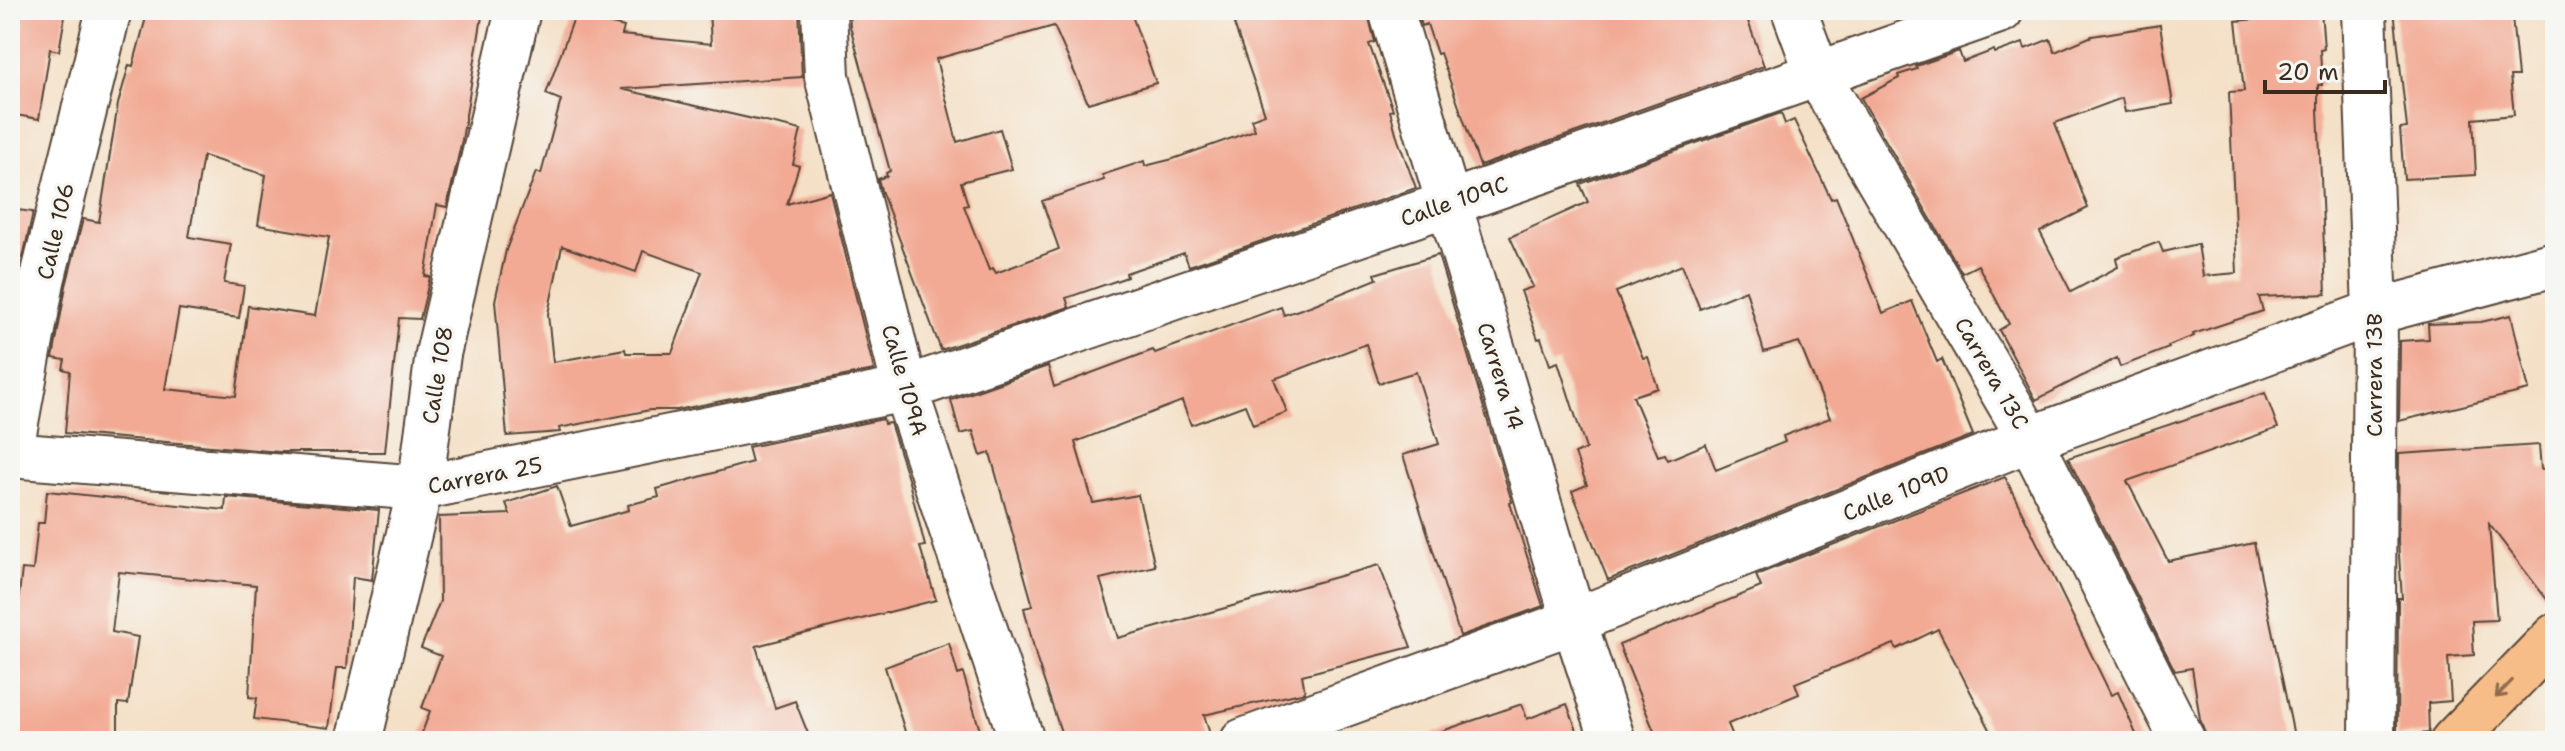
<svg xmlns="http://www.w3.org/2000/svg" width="2565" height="751" viewBox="0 0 2565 751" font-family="'Shantell Sans',sans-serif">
<rect width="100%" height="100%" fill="#f6f6f2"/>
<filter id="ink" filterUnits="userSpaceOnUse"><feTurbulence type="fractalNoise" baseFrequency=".0125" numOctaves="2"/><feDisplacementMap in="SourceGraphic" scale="16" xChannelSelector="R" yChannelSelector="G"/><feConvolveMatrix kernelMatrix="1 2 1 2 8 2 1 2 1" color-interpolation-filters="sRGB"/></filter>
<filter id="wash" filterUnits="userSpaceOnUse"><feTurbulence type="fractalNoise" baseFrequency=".006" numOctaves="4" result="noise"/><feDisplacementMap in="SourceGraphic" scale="32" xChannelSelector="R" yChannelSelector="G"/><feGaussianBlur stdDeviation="1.8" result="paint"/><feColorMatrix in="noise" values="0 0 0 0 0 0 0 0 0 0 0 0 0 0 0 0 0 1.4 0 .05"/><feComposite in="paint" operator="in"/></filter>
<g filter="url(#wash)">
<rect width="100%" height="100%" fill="#f4e0c6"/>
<g id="blocks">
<path fill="#f2aa94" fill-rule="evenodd" d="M 10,10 L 66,10 L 59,51 L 50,49 L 39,119 L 10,114 Z
M 148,10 L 483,10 L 462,140 L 447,207 L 437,205 L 425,276 L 430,277 L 420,319 L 399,318 L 385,452 L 280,452 L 65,433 L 70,371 L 63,369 L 65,360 L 53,358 L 66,286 L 83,219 L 99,222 L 118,104 L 129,65 L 133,66 ZM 203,156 L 266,175 L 258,225 L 329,237 L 315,316 L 248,306 L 236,396 L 165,389 L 179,309 L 239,318 L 244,286 L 224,283 L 231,244 L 189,237 Z
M 709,10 L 799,10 L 802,77 L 621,89 L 801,130 L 793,164 L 799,166 L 787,204 L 830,192 L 874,370 L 677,410 L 650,410 L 559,428 L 560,432 L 507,436 L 495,301 L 506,250 L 536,172 L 541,174 L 561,100 L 546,94 L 575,15 L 624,27 L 622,35 L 711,44 ZM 562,246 L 636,272 L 643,251 L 702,272 L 672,353 L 626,353 L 625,349 L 553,362 L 548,314 Z
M 849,10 L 1130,10 L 1156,83 L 1088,103 L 1054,26 L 936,59 L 957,142 L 1000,129 L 1012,169 L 961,182 L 968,205 L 964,206 L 989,270 L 993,268 L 996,273 L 1059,249 L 1042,201 L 1104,180 L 1102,175 L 1144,161 L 1145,166 L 1173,159 L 1255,130 L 1251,119 L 1265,114 L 1234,24 L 1273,10 L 1367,10 L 1375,42 L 1369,44 L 1393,110 L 1390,111 L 1398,140 L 1416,188 L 1189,266 L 1184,253 L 1126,273 L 1127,277 L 1066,298 L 1069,307 L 941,350 L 881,190 L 878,179 L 887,176 L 886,173 L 890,171 L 850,26 Z
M 1417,10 L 1744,10 L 1764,66 L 1480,166 L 1440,53 L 1437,54 L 1427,24 L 1422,26 Z
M 2296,10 L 2321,10 L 2324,49 L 2320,50 L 2322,85 L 2318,85 L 2318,109 L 2326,294 L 2259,297 L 2263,311 L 2193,334 L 2194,336 L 2168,346 L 2169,348 L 2120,367 L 2117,358 L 2036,400 L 1999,330 L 2009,324 L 1978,265 L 1962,273 L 1861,98 L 1899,78 L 1898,75 L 1917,69 L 1916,66 L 1959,51 L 1963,62 L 1994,50 L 1995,53 L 2023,43 L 2025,49 L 2050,39 L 2055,52 L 2092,36 L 2160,25 L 2173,104 L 2125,112 L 2122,98 L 2055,123 L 2088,208 L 2040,232 L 2071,292 L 2118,267 L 2116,258 L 2159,242 L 2163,252 L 2198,244 L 2203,276 L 2237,273 L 2229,92 L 2244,91 L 2236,21 L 2275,17 Z
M 2394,10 L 2481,10 L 2482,20 L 2512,17 L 2518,76 L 2510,76 L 2514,115 L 2473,119 L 2476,175 L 2404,179 L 2400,129 L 2407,128 Z
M 1781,113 L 1785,124 L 1794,120 L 1831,199 L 1836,197 L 1883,313 L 1912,301 L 1937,362 L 1942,359 L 1973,435 L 1608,580 L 1572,491 L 1587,485 L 1575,454 L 1586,449 L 1558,362 L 1550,365 L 1541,338 L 1538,339 L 1521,291 L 1533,287 L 1510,237 L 1588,202 L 1580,184 ZM 1682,265 L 1700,309 L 1746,290 L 1764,352 L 1799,342 L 1830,418 L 1783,436 L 1785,442 L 1716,470 L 1706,444 L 1668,460 L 1665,454 L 1658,456 L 1633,396 L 1658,388 L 1648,357 L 1643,358 L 1616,292 Z
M 10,209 L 33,212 L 10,317 Z
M 1438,255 L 1512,502 L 1510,503 L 1543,606 L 1460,636 L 1403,455 L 1439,444 L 1416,372 L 1379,383 L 1366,344 L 1274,379 L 1287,412 L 1253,425 L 1245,405 L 1191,425 L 1182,401 L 1075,442 L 1093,503 L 1138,495 L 1155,566 L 1100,579 L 1118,638 L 1379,565 L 1411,647 L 1302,675 L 1305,692 L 1301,693 L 1204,715 L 1210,734 L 1182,741 L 1064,741 L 1037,660 L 1024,608 L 1033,606 L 990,453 L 981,456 L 973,431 L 960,434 L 951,400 L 1048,366 L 1054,387 L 1153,350 L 1155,353 L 1281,307 L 1284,315 L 1310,306 L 1377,279 L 1375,274 Z
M 2511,315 L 2529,390 L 2399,421 L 2400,341 L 2429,339 L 2428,324 L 2481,322 Z
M 2265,393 L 2278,428 L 2127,481 L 2168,561 L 2254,543 L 2295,741 L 2208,741 L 2200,719 L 2192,668 L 2175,671 L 2068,458 Z
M 883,419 L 884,424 L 890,423 L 909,482 L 925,546 L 920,547 L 936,600 L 756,646 L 775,708 L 795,701 L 811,741 L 419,741 L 430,711 L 422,708 L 441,656 L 421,648 L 440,601 L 439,517 L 510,514 L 506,503 L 557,486 L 571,526 L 629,510 L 628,505 L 659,497 L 657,489 L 752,462 L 748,447 Z
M 2539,445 L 2541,469 L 2555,468 L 2555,610 L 2489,524 L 2497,620 L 2472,621 L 2474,655 L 2448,657 L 2451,701 L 2428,703 L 2429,733 L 2397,736 L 2398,598 L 2402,598 L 2398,541 L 2399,454 Z
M 2005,477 L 2111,695 L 2118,692 L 2139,741 L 1996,741 L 1938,629 L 1897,649 L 1894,644 L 1795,683 L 1799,694 L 1728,724 L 1735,741 L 1658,741 L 1619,645 L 1761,587 L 1756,575 Z
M 47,491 L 225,510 L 226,497 L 379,510 L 372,580 L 353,577 L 347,668 L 337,668 L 329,728 L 254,719 L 257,698 L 249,697 L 256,585 L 119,572 L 112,632 L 138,637 L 128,704 L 118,703 L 118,741 L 10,741 L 10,636 L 14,638 L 22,569 L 33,570 L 38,523 L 44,523 Z
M 949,643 L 958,675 L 963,673 L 983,741 L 908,741 L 885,667 Z
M 1522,704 L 1527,719 L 1567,704 L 1581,741 L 1431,741 L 1430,735 Z"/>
</g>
</g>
<g filter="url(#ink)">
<use href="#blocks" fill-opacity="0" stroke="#574537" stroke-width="2"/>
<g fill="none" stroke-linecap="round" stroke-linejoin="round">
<defs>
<path id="minor" d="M 824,10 L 827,76 L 905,389 L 1022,741
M 1391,10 L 1574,621 L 1613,741
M 1794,10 L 1818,75 L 2030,439 L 2183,741
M 2364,10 L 2375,312 L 2372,741
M 10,455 L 420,488 L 905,389 L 1450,203 L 2001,10
M 10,455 L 42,281 L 109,10
M 359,741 L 420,488 L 438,354 L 518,10
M 1243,741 L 1574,621 L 2030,439 L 2375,312 L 2555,264"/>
<path id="highway" d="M 2453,741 L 2555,636"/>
</defs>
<use href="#minor" stroke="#574537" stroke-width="48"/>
<use href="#highway" stroke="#574537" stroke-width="48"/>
<use href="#minor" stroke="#fff" stroke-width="44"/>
<use href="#highway" stroke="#f7bd88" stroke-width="44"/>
</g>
<defs><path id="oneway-shaft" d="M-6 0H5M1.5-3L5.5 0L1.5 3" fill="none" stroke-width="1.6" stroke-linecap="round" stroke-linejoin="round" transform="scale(2)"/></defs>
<use stroke="#906c4e" href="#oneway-shaft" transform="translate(2504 689) rotate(134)"/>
</g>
<g text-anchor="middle" stroke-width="7" stroke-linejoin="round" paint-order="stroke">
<g font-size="22" fill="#3b2a1e" stroke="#f6f6f2">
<text transform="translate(1454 201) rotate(-19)" y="8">Calle 109C</text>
<text transform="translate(55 231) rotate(-77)" y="8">Calle 106</text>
<text transform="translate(1992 373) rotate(60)" y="8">Carrera 13C</text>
<text transform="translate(437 375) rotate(-81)" y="8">Calle 108</text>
<text transform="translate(2374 375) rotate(-90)" y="8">Carrera 13B</text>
<text transform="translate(1501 376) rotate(73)" y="8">Carrera 14</text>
<text transform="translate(905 380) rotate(74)" y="8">Calle 109A</text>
<text transform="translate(485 475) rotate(-11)" y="8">Carrera 25</text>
<text transform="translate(1896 493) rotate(-22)" y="8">Calle 109D</text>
</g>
</g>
<rect width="2565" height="751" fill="none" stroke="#f6f6f2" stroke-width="40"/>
<path d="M2265 80v12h120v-12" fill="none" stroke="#3b2a1e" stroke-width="4"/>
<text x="2277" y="80" font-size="24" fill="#3b2a1e" stroke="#f6f6f2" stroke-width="6" paint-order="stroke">20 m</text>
</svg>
